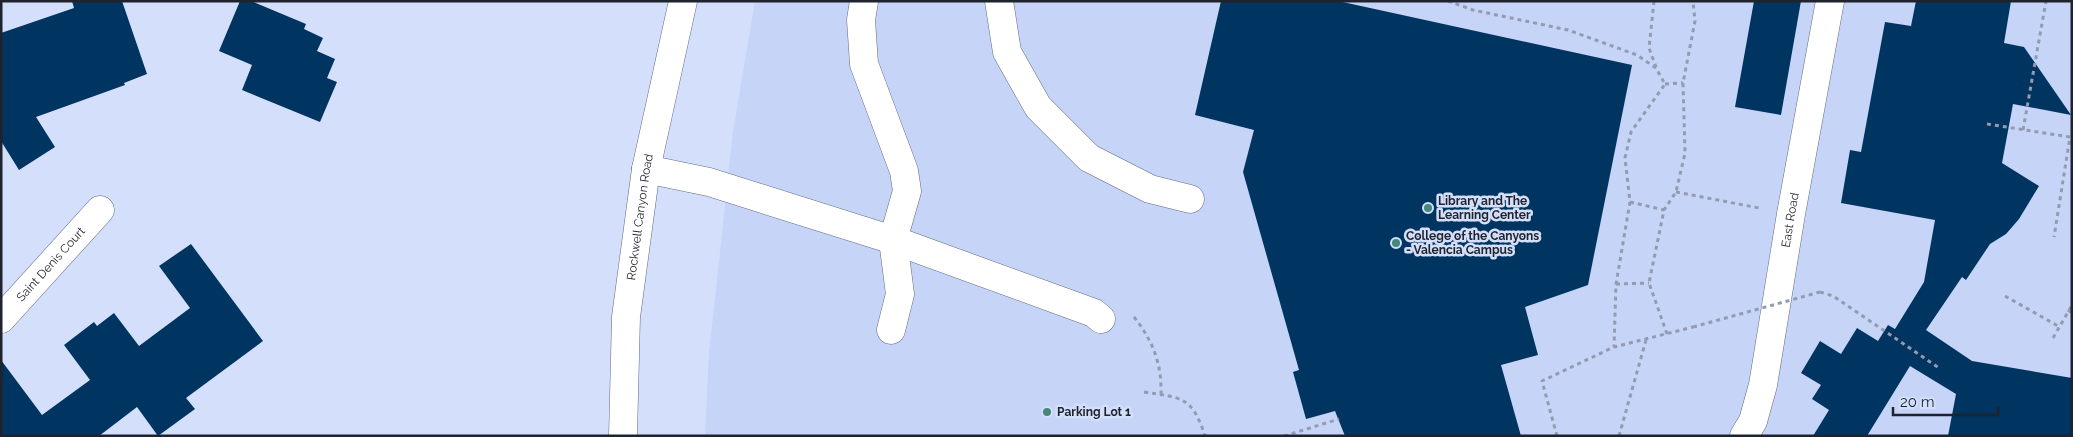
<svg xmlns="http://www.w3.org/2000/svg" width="2073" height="437" viewBox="0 0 2073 437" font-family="Raleway,sans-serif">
<rect width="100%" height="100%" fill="#d4dffb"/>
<path fill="#c6d4f7" d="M 755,1 L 2072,1 L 2072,436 L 705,436 L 709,353 L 733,132 Z"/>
<path fill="#003561" d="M 72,1 L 122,1 L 147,74 L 124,83 L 125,85 L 36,117 L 55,147 L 19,170 L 1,141 L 1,33 L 74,8 Z
M 240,1 L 251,1 L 306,24 L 304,29 L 323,38 L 317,51 L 335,59 L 327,78 L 337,82 L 320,122 L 242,90 L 252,65 L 219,51 Z
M 1221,1 L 1338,1 L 1632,65 L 1588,285 L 1525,307 L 1538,355 L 1501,365 L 1521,436 L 1345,436 L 1335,411 L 1306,419 L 1293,372 L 1299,370 L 1243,172 L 1254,130 L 1195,115 Z
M 1754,1 L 1801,1 L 1781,115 L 1735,107 Z
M 1916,1 L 2011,1 L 2004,43 L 2024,47 L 2071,115 L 2013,104 L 2002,163 L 2039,186 L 2019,219 L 2006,234 L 1990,244 L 1966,280 L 1962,277 L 1926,330 L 1972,361 L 2072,378 L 2072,436 L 1948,436 L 1956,394 L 1910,366 L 1867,436 L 1813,436 L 1829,410 L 1812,399 L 1821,385 L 1801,373 L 1820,341 L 1841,354 L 1857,328 L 1878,341 L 1888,325 L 1895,329 L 1924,282 L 1935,220 L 1841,203 L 1850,150 L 1861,152 L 1885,22 L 1911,26 Z
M 191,244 L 263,341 L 186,398 L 195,409 L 158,436 L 137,407 L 99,436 L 1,436 L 1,360 L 42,415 L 90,380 L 64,345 L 94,322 L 97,326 L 114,313 L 139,346 L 190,308 L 159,266 Z"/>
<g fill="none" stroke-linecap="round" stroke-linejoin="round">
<defs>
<g id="minor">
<path d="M 864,1 L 861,20 L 864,64 L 904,171 L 907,191 L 893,240 L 900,294 L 891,330"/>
<path d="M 999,1 L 1007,52 L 1038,107 L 1089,158 L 1150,189 L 1190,199"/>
<path d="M 646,169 L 709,182 L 893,240 L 1094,313 L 1101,319"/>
<path id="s1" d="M 1,319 L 100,210"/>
<path id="s2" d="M 623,436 L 626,317 L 646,169 L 683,1"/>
<path id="s3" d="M 1744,436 L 1753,421 L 1763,385 L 1791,214 L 1830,1"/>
</g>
</defs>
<use href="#minor" stroke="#606a83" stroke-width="29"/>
<path stroke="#929bb0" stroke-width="3" stroke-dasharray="4 4" stroke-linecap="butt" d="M 1448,1 L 1473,10 L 1568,30 L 1637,55 L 1656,68 L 1665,84 L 1631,132 L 1625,158 L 1630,202 L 1616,284 L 1614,347
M 1654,1 L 1649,48 L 1656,67
M 1665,84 L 1683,83
M 1987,124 L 2070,137 L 2054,237
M 2023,130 L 2046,1
M 1676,192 L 1759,208
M 1630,202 L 1664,210
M 1616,284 L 1649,283
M 1820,292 L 1833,296 L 1939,368
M 2005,296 L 2058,326
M 2068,310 L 2072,313
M 1134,317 C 1153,341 1162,364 1161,395
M 1667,334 L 1649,283 L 1664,210 L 1676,192 L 1685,153 L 1683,83 L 1695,21 L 1693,1
M 2053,338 L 2072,305
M 1144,392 C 1182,398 1192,396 1205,436
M 1284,436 L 1339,419
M 1557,436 L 1542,381 L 1614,347 L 1693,327
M 1619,436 L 1646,340"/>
<use href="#minor" stroke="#fff" stroke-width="28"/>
<path stroke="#929bb0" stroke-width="3" stroke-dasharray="4 4" stroke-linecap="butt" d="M 1693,327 L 1820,292"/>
</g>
<g fill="#458778" stroke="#d4dffb" stroke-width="2">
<circle cx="1428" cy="208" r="5"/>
<circle cx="1396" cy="243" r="5"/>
<circle cx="1047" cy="412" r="5"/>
</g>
<g text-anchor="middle" stroke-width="5" stroke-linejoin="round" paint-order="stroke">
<g font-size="12" font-weight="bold" fill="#1f232d" stroke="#d4dffb" text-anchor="start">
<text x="1438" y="205">Library and The<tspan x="1438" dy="14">Learning Center</tspan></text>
<text x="1406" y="240">College of the Canyons<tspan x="1406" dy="14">- Valencia Campus</tspan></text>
<text x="1057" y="416">Parking Lot 1</text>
</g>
<g font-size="12" fill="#1f232d" stroke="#d4dffb">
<text dy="4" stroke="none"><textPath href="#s2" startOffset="220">Rockwell Canyon Road</textPath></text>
<text dy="4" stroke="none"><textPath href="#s3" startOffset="222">East Road</textPath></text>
<text dy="4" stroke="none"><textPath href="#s1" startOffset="74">Saint Denis Court</textPath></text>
</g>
</g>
<rect width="2073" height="437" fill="none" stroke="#1f232d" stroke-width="5"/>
<path d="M1893 407v8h105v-8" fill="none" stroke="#1f232d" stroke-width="2.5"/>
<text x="1900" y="407" font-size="15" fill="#1f232d" stroke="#d4dffb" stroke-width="4" paint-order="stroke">20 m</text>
</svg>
